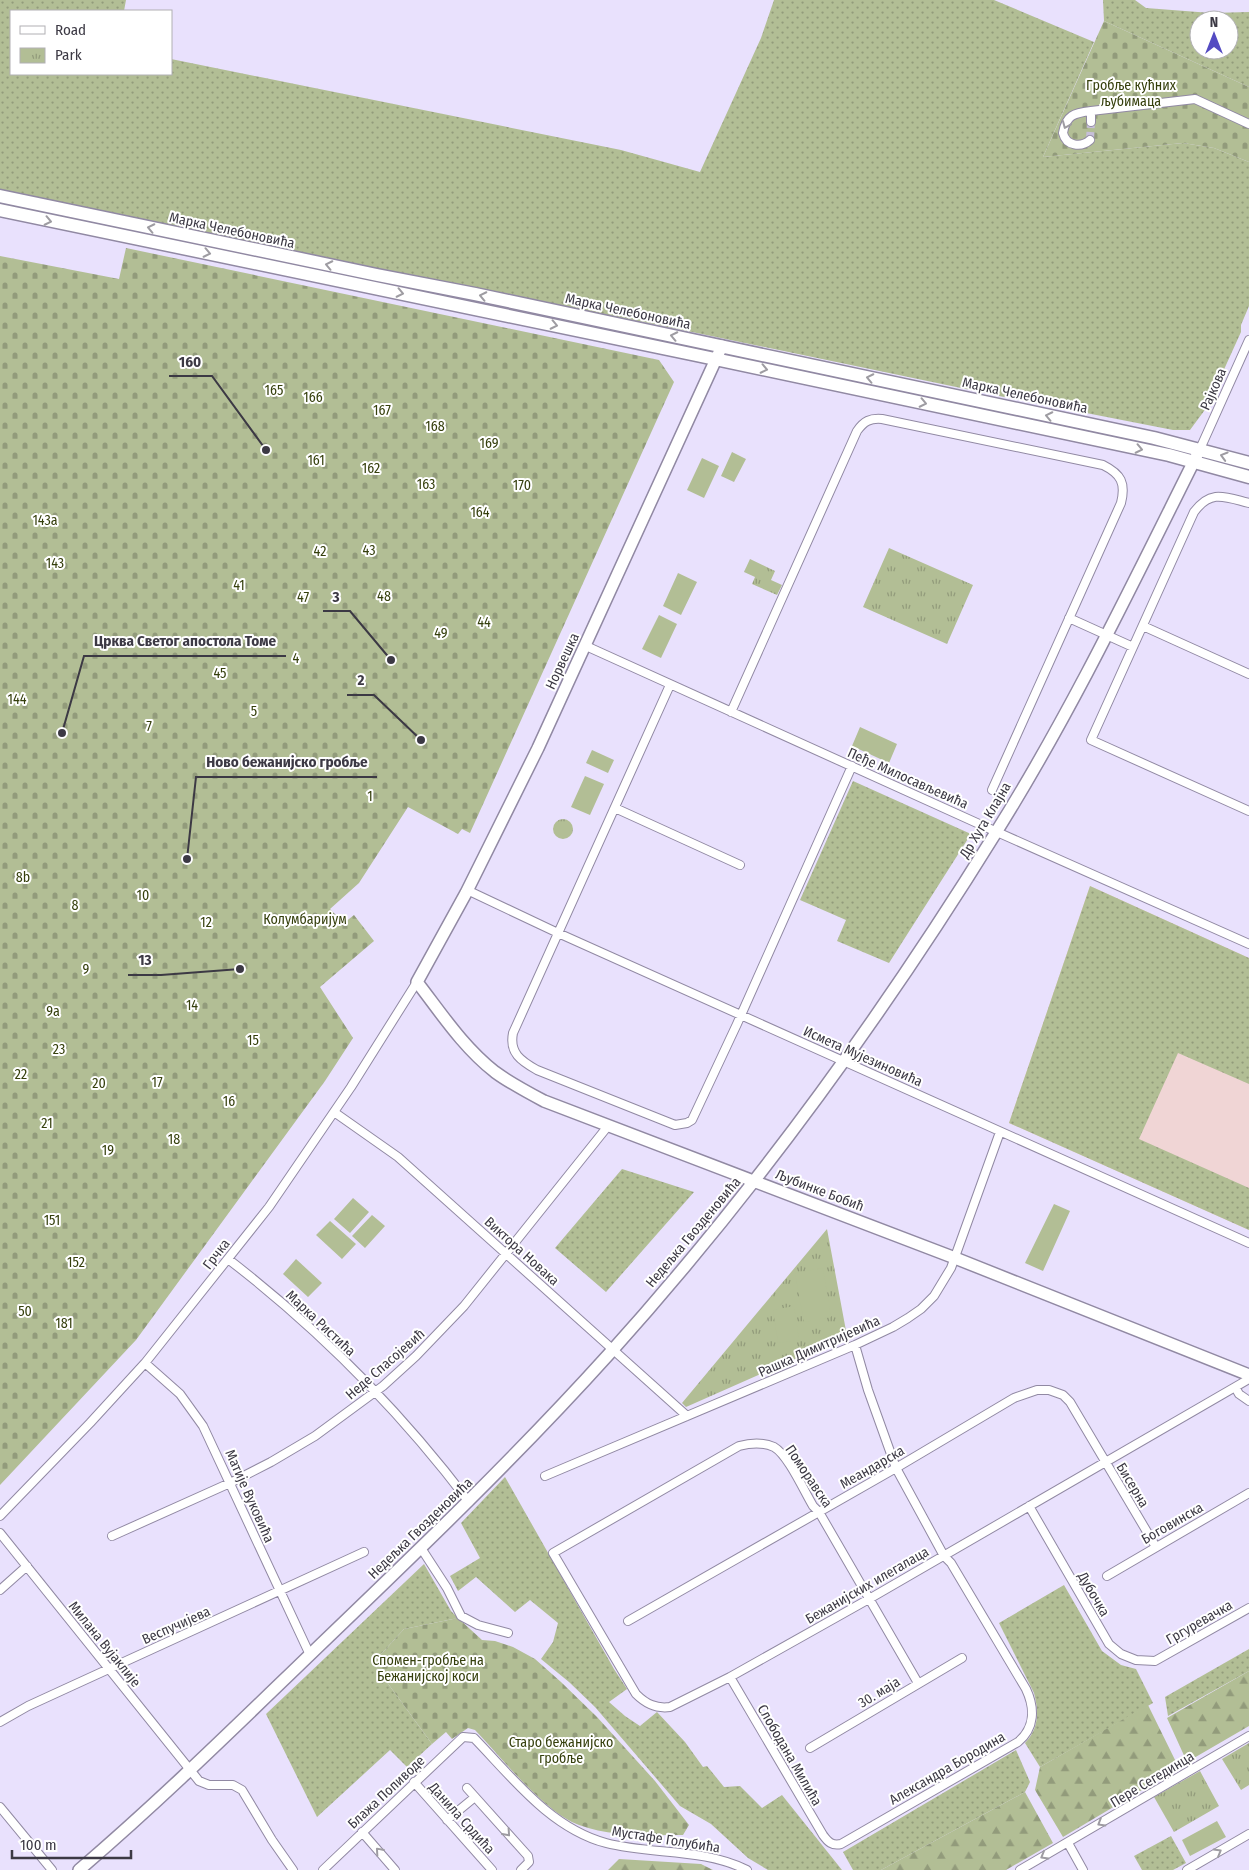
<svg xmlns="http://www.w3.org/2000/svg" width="1249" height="1870" viewBox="0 0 1249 1870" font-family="'Fira Sans Condensed',sans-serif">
<defs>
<pattern id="grass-dots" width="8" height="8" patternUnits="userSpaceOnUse" patternTransform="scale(1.25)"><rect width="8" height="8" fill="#b2be95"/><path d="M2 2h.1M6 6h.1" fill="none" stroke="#929b7b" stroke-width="1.8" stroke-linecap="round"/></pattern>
<pattern id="forest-firs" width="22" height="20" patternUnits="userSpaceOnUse" patternTransform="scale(1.25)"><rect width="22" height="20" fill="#b2be95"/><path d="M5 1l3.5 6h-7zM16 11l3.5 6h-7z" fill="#929b7b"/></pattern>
<pattern id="cemetery-stones" width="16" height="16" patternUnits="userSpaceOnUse" patternTransform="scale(1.25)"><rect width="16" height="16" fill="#b2be95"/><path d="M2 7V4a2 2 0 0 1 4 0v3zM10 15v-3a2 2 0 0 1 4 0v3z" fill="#929b7b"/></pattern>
<pattern id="park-tufts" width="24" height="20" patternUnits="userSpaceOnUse" patternTransform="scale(1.25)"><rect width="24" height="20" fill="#b2be95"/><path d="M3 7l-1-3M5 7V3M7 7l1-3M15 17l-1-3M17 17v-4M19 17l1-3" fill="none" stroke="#929b7b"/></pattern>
</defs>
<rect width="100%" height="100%" fill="#e9e1fd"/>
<path fill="#f0d5d5" d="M 1090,886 L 1249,958 L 1249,1230 L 1009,1123 Z"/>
<path fill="url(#grass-dots)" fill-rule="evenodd" d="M 0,0 L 126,0 L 124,11 L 11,11 L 11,74 L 171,74 L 171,59 L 621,150 L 700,172 L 761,38 L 774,0 L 994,0 L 1094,42 L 1043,157 L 1183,143 L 1214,148 L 1249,162 L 1249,306 L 1241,325 L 1241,332 L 1207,407 L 1190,430 L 1173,430 L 1009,398 L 663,326 L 0,195 Z
M 1103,0 L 1135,0 L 1146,8 L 1211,13 L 1249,12 L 1249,87 L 1104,21 ZM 1199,20 L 1229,20 L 1229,50 L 1199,50 Z
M 853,781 L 971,834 L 889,963 L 837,941 L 846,920 L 800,900 Z
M 1090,886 L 1249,958 L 1249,1084 L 1178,1053 L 1139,1139 L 1249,1188 L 1249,1230 L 1009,1123 Z
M 622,1169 L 694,1192 L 606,1292 L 555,1248 Z
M 505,1477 L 614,1669 L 627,1689 L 609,1702 L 625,1716 L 640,1726 L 657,1712 L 685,1742 L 703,1767 L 707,1766 L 724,1787 L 740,1786 L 762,1808 L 782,1795 L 842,1870 L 768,1870 L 748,1858 L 711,1824 L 680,1806 L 595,1707 L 569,1682 L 541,1659 L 553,1642 L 558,1623 L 530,1600 L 515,1612 L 476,1577 L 458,1591 L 450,1576 L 480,1558 L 461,1523 Z
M 424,1564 L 451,1611 L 458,1618 L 404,1629 L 373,1663 L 432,1744 L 407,1767 L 390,1750 L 317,1817 L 266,1714 Z
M 1064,1585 L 1102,1651 L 1121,1665 L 1136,1669 L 1153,1703 L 1040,1767 L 1025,1743 C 1039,1728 1039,1712 1034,1693 L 999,1623 Z
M 1249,1649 L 1249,1671 L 1168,1716 L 1165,1697 Z
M 1016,1750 L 1030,1782 L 1025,1792 L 881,1870 L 853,1870 L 843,1852 Z
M 1171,1836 L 1186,1863 L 1173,1870 L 1142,1870 L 1134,1856 Z"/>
<path fill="url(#forest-firs)" d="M 1249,1671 L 1249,1726 L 1187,1762 L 1167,1718 Z
M 1148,1705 L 1179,1768 L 1063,1837 L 1035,1790 L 1040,1767 Z
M 1025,1792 L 1053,1843 L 1006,1870 L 881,1870 Z
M 619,1859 L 701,1864 L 713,1870 L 608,1870 Z"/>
<path fill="url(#cemetery-stones)" d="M 1104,21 L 1249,87 L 1249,162 L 1214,148 L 1183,143 L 1043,157 Z
M 126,248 L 659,360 L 674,382 L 470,833 L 462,829 L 458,834 L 408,807 L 359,883 L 330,909 L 344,923 L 354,915 L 374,941 L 320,987 L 353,1038 L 325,1081 L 136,1340 L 0,1485 L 0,256 L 119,279 Z
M 458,1618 L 482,1640 L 495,1641 L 513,1647 L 535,1659 L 561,1682 L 597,1717 L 655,1781 L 689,1825 L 683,1835 C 649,1835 612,1837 579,1825 C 545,1813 501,1757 475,1730 L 468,1728 L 452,1739 L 446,1732 L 432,1744 L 373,1663 L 404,1629 Z"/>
<path fill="url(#park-tufts)" d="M 889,548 L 973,585 L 947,644 L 863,607 Z
M 750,559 L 775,571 L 771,580 L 782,585 L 777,595 L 752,584 L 755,577 L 744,572 Z
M553 829a10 10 0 1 1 20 0a10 10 0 1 1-20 0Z
M 827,1229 L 847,1336 L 686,1407 L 682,1403 Z
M 1249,1743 L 1249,1785 L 1241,1790 L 1222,1759 Z
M 1200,1771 L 1219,1806 L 1174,1832 L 1154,1797 Z"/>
<path fill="#b2be95" d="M 732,452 L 746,459 L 734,482 L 721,476 Z
M 702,458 L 719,466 L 704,498 L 687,490 Z
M 678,573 L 697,582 L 681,615 L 663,606 Z
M 659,615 L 677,624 L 661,658 L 642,649 Z
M 860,727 L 897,744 L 889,763 L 852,746 Z
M 592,750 L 614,760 L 608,773 L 586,763 Z
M 585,776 L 604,784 L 590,815 L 571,807 Z
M 353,1198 L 369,1212 L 350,1233 L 334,1219 Z
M 1054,1204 L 1070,1211 L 1043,1271 L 1025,1263 Z
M 372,1215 L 385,1226 L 365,1248 L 352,1236 Z
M 330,1221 L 356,1244 L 342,1259 L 316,1235 Z
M 296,1259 L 322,1283 L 308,1297 L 283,1274 Z
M 823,1268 L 831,1317 L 804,1322 L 795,1273 Z
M 794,1306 L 799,1340 L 778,1343 L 773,1310 Z
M 1217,1821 L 1226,1837 L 1190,1856 L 1182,1840 Z"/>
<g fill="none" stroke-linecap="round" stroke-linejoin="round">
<path stroke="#c6bfd8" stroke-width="8" stroke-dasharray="8 4" stroke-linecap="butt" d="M 1090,140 L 1091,122"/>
<defs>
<path id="minor" d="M 1091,111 L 1195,99 L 1249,124
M 1090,140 C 1081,148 1066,146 1063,133 C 1066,115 1074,113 1091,111 L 1091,122
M 1200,449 L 1249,340
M 1249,503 C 1225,497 1211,489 1194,512 L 1091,740 L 1249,811
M 1069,618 L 1133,647
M 1143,626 L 1249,674
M 586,646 L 988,828 L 1249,944
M 670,685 L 513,1033 C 509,1053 521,1061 537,1070 L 675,1125 L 687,1123 L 692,1120 L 737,1024 L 852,766
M 731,712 L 857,431 C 864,421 870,418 882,419 L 1103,465 C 1121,474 1126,483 1121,503 L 992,790
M 615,808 L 740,865
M 467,890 L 558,933 L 1249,1243
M 334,1112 L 398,1157 L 687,1416
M 228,1259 C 319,1329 400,1411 469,1502
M 145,1363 L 180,1394 L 203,1426 L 310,1655
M 1235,1387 L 1239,1394 L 1249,1401
M 545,1476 L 855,1345 L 893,1327 L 908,1318 L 921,1309 L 934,1296 L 951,1268 L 1000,1132
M 1029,1506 L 1109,1644 L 1121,1654 L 1136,1660 L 1155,1661 L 1249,1608
M 0,1516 L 90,1423 L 145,1363 L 269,1207 L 351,1087 L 417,982
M 0,1533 L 199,1781 L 209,1785 L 233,1785 L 242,1790 L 272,1840 L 293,1870
M 112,1536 L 230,1483 L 271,1462 L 315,1436 L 383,1386 L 416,1356 L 464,1306 L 608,1126
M 421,1548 L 447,1588 L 461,1616 L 478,1625 L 508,1633
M 1107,1576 L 1249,1493
M 0,1590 L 27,1566
M 628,1621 L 896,1468 L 1014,1398 L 1037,1390 L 1049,1390 L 1063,1395 L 1070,1402 L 1156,1547
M 730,1677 L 823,1835 C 828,1842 832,1846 841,1844 L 1018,1742 C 1035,1728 1035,1708 1026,1689 L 951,1563 L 944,1556 L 896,1468 L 868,1390 L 855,1345
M 918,1683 L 819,1512 L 813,1506 C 804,1491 788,1455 774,1447 C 763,1442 750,1443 739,1446 L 553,1553 L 636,1694 C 646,1704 656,1709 670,1707 L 730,1677 L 869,1599 L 1249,1379
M 0,1722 L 28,1706 L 65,1689 L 364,1552
M 810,1748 L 962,1658
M 414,1782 L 492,1870
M 467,1788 L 528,1856 L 529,1862 L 521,1870
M 0,1807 L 52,1870
M 447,1820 L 475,1797
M 362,1832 L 395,1870
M 1068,1843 L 1083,1870
M 323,1870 L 463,1737 L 474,1738 C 512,1777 550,1828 606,1843 C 652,1855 703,1848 747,1870
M 1020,1870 L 1249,1736
M 1187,1870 L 1249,1834"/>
<path id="secondary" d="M 722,346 L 538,748 L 466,893 L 417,982 C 441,1013 463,1047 495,1072 C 510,1083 527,1092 544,1101 L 955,1258 L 1249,1375
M 79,1870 C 162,1799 240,1722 319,1646 C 418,1551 517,1456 609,1354 C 754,1193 881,1018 995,834 C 1071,713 1133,583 1197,455"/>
<path id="primary" d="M 0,196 L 377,275 L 475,294 L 1154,438 L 1249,463
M 0,210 L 696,355 L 1169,455 L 1249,477"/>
</defs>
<use href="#minor" stroke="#9189a3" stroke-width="10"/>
<use href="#secondary" stroke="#9189a3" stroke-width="14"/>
<use href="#primary" stroke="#9189a3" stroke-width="15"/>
<use href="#minor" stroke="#fff" stroke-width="8"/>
<use href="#secondary" stroke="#fff" stroke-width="11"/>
<use href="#primary" stroke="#fff" stroke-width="12"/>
</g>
<defs><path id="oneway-chevron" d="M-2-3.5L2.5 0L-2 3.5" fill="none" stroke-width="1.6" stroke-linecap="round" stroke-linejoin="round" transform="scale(1.25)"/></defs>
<g stroke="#9e9ca2">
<use href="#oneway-chevron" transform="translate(1066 125) rotate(113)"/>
<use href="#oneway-chevron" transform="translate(48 221) rotate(12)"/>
<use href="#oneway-chevron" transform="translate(151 228) rotate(-168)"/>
<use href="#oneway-chevron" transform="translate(207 253) rotate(12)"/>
<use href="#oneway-chevron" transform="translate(329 265) rotate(-168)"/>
<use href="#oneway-chevron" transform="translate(400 293) rotate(12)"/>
<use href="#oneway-chevron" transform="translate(483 296) rotate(-168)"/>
<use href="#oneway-chevron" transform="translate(554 325) rotate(12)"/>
<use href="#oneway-chevron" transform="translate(674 336) rotate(-168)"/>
<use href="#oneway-chevron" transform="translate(764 369) rotate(12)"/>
<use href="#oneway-chevron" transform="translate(870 378) rotate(-168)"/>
<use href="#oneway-chevron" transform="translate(923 403) rotate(12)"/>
<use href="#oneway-chevron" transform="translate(1049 416) rotate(-168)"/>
<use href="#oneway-chevron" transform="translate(1139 449) rotate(12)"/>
<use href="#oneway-chevron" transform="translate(1224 456) rotate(-164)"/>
<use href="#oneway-chevron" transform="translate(1101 1823) rotate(149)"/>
<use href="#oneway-chevron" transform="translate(507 1833) rotate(48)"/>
<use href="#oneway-chevron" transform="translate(379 1851) rotate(-131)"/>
<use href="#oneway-chevron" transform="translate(1218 1852) rotate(-30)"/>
<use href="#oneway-chevron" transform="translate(1044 1856) rotate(150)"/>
</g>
<g text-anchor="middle" stroke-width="4" stroke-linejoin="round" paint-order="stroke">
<g font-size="14" fill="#353f0c" stroke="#fff">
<text x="1131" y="90">Гробље кућних<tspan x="1131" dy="16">љубимаца</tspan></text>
<text x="274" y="395">165</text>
<text x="313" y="402">166</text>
<text x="382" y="415">167</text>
<text x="435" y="431">168</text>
<text x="489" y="448">169</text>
<text x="316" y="465">161</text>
<text x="371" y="473">162</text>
<text x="426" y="489">163</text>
<text x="522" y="490">170</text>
<text x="480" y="517">164</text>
<text x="45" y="525">143a</text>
<text x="369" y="555">43</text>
<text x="320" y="556">42</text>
<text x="55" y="568">143</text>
<text x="239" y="590">41</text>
<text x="384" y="601">48</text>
<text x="303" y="602">47</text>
<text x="484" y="627">44</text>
<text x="441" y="638">49</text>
<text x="296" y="663">4</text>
<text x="220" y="678">45</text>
<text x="17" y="704">144</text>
<text x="254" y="716">5</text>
<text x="149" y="731">7</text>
<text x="370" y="801">1</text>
<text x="23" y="882">8b</text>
<text x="143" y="900">10</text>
<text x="75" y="910">8</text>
<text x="305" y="924">Колумбаријум</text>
<text x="206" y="927">12</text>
<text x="86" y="974">9</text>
<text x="192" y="1010">14</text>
<text x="53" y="1016">9a</text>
<text x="253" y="1045">15</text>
<text x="59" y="1054">23</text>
<text x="21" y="1079">22</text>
<text x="157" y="1087">17</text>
<text x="99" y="1088">20</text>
<text x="229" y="1106">16</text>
<text x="47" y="1128">21</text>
<text x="174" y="1144">18</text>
<text x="108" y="1155">19</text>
<text x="52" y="1225">151</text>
<text x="76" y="1267">152</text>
<text x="25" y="1316">50</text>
<text x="64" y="1328">181</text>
<text x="428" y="1665">Спомен-гробље на<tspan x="428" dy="16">Бежанијској коси</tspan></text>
<text x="561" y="1747">Старо бежанијско<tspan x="561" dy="16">гробље</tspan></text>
</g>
<g font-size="14" fill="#3c3944" stroke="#fff">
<text transform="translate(232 230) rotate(12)" y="5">Марка Челебоновића</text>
<text transform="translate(628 311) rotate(12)" y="5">Марка Челебоновића</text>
<text transform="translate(1213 389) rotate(-66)" y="5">Рајкова</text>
<text transform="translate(1025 395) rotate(12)" y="5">Марка Челебоновића</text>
<text transform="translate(562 661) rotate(-65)" y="5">Норвешка</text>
<text transform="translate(908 778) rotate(24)" y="5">Пеђе Милосављевића</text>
<text transform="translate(985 820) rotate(-59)" y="5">Др Хуга Клајна</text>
<text transform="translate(863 1056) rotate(24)" y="5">Исмета Мујезиновића</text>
<text transform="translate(820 1190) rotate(21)" y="5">Љубинке Бобић</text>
<text transform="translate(693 1232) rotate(-50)" y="5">Недељка Гвозденовића</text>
<text transform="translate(522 1251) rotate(42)" y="5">Виктора Новака</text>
<text transform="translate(216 1254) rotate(-52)" y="5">Грчка</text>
<text transform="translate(321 1323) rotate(43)" y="5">Марка Ристића</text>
<text transform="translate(819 1346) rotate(-24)" y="5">Рашка Димитријевића</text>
<text transform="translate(385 1364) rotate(-41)" y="5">Неде Спасојевић</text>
<text transform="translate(872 1467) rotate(-30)" y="5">Меандарска</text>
<text transform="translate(809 1476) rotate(56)" y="5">Поморавска</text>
<text transform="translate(1133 1485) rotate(59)" y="5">Бисерна</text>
<text transform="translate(250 1496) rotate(66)" y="5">Матије Вуковића</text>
<text transform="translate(1172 1523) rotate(-30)" y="5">Боговинска</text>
<text transform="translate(420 1528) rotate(-44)" y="5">Недељка Гвозденовића</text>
<text transform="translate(867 1585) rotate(-30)" y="5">Бежанијских илегалаца</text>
<text transform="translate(1094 1594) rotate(60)" y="5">Дубочка</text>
<text transform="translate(1199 1622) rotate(-30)" y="5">Гргуревачка</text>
<text transform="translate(176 1625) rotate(-24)" y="5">Веспучијева</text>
<text transform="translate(105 1644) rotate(51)" y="5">Милана Вујаклије</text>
<text transform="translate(879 1692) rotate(-31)" y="5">30. маја</text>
<text transform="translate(790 1755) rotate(60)" y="5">Слободана Милића</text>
<text transform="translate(947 1768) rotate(-30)" y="5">Александра Бородина</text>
<text transform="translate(1152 1779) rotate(-31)" y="5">Пере Сегединца</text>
<text transform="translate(386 1792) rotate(-43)" y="5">Блажа Попиводе</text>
<text transform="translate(462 1818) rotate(48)" y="5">Данила Срдића</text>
<text transform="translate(666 1839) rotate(9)" y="5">Мустафе Голубића</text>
</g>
</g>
<path fill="none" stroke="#3c3944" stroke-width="2" d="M266 450L212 376H169M391 660L350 611H323M62 733L84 656H286M421 740L374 695H347M187 859L196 777H377M240 969L161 975H128"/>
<g fill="#3c3944" stroke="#fff" stroke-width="2">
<circle cx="266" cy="450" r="5"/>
<circle cx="391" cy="660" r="5"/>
<circle cx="62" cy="733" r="5"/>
<circle cx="421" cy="740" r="5"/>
<circle cx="187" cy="859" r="5"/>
<circle cx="240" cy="969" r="5"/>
</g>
<g font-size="15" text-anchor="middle" font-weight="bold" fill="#3c3944" stroke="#fff" stroke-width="4" stroke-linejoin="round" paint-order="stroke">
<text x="190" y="367">160</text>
<text x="336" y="602">3</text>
<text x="185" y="646">Црква Светог апостола Томе</text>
<text x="361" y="685">2</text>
<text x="287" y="767">Ново бежанијско гробље</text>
<text x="145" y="965">13</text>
</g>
<rect x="10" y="10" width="162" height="65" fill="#ffffff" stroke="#b1b0b4"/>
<rect x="20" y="26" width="25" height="8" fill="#ffffff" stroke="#b1b0b4"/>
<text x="55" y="35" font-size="15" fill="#3c3944">Road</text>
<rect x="20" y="48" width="25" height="15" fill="url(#park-tufts)" stroke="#b1b0b4"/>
<text x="55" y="60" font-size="15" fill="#3c3944">Park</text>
<g transform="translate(1214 35)"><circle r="24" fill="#ffffff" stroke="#b1b0b4"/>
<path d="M0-4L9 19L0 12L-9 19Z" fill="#544bc2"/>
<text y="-8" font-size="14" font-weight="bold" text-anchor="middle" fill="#3c3944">N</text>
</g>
<path d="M12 1850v8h119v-8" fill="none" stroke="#3c3944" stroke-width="2.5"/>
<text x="20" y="1850" font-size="15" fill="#3c3944" stroke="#ffffff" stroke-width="4" paint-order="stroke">100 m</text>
</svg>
